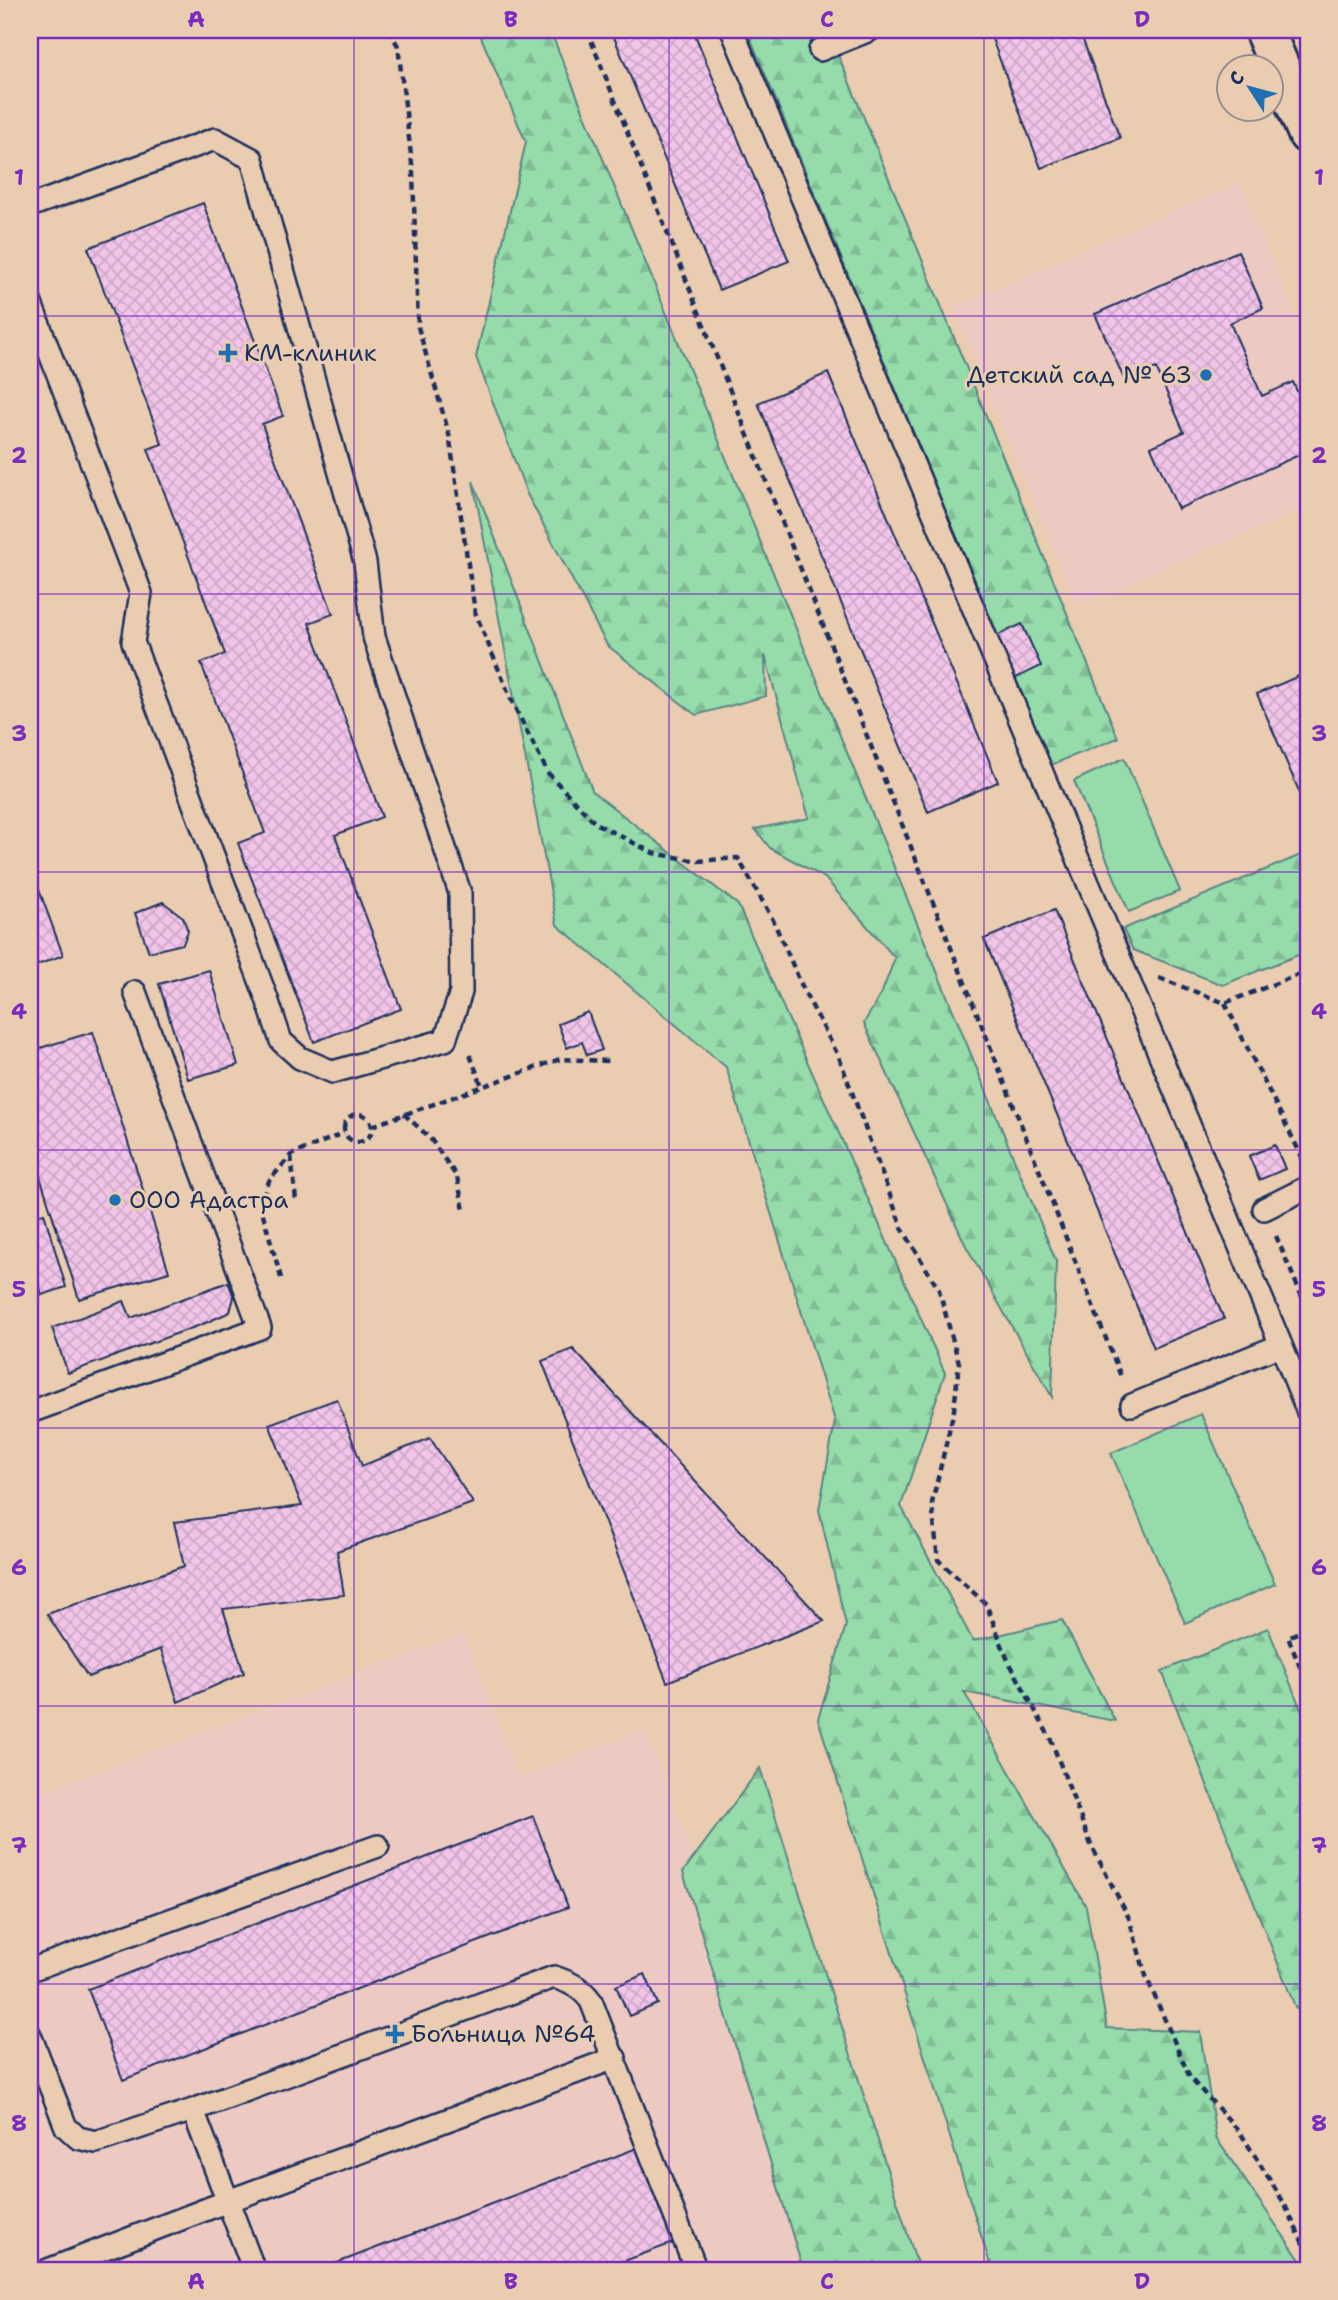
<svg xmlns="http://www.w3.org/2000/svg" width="1338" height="2300" viewBox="0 0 1338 2300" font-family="'Shantell Sans',sans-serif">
<defs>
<pattern id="forest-firs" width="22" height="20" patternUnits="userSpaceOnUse" patternTransform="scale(1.75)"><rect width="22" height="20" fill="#95dcaa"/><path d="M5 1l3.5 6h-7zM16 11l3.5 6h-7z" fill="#80bd95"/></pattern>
<pattern id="building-cross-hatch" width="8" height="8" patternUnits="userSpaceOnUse" patternTransform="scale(1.75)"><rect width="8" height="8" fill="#f1c4e8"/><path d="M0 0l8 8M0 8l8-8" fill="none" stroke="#cea9c9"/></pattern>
</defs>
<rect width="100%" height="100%" fill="#eacdb1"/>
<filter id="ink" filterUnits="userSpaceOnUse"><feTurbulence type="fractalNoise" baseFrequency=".0143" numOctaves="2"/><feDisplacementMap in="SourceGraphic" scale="14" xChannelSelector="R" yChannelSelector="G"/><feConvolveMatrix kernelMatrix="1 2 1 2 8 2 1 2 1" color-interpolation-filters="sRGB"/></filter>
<g filter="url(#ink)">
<path fill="#eccac2" d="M 1240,182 L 1308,345 L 1308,507 L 1077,606 L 952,307 Z
M 464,1633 L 519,1777 L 645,1729 L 851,2270 L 30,2270 L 30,1797 Z"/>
<path fill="#95dcaa" stroke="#588684" stroke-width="2" d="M 1124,758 L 1180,891 L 1129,912 L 1074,781 Z
M 1201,1414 L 1275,1584 L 1185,1623 L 1111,1453 Z"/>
<path fill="url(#forest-firs)" stroke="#588684" stroke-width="2" d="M 478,30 L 550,30 L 1056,1261 L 1052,1397 L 966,1246 L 864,1023 L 882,992 L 895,958 L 825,878 L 770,848 L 755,829 L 809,818 L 765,655 L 766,696 L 696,715 L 607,645 L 527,494 L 476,357 L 526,142 Z
M 747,30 L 828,30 L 1118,738 L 1051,765 Z
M 473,481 L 593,792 L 738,905 L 945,1373 L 901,1506 L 973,1641 L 1062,1620 L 1115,1721 L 964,1692 L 1086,1906 L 1107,2028 L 1200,2032 L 1216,2138 L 1307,2270 L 992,2270 L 818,1719 L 846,1625 L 819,1510 L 835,1421 L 726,1067 L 557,925 Z
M 1308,852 L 1308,951 L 1223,985 L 1133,950 L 1123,929 Z
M 1268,1628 L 1308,1727 L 1308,2004 L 1296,2009 L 1162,1671 Z
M 760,1768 L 919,2270 L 803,2270 L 683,1872 Z"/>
<path fill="url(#building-cross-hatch)" stroke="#1b2f5e" stroke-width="2" d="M 611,30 L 693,30 L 789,261 L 719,290 Z
M 993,30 L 1079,30 L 1120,138 L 1041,168 L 989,31 Z
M 203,203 L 283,416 L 262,424 L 333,614 L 309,623 L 382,817 L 335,835 L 401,1009 L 314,1042 L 238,843 L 265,833 L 201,663 L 225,654 L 148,449 L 162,444 L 88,248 Z
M 1238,251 L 1263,308 L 1230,323 L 1262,396 L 1293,382 L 1308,416 L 1308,451 L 1178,509 L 1151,447 L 1184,432 L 1156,368 L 1125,381 L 1095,314 Z
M 828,373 L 998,782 L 928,812 L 758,403 Z
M 1022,624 L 1041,666 L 1014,679 L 994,637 Z
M 1308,672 L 1308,804 L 1305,805 L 1257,694 Z
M 30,865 L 63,955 L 30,968 Z
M 163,902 L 183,917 L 188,931 L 183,944 L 149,952 L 135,913 Z
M 1054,910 L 1224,1319 L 1154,1348 L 984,939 Z
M 209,970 L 238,1065 L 188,1079 L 159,984 Z
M 588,1012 L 602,1050 L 587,1055 L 582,1042 L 567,1048 L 558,1024 Z
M 93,1032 L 169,1272 L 79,1299 L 30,1145 L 30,1051 Z
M 1275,1145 L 1285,1169 L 1259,1180 L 1249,1156 Z
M 44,1213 L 66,1287 L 42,1295 L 30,1255 L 30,1217 Z
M 228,1282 L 234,1297 L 230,1312 L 203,1324 L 68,1373 L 52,1328 L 124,1301 L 131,1318 Z
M 573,1349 L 824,1621 L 667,1682 L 542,1361 Z
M 337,1399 L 362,1466 L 430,1438 L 473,1503 L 337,1551 L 344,1595 L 223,1609 L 244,1673 L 178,1702 L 161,1649 L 88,1677 L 47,1614 L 184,1566 L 174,1522 L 302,1506 L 269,1424 Z
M 533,1816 L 568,1907 L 123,2080 L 88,1989 Z
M 645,1974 L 658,2004 L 629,2016 L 616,1986 Z
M 637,2148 L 673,2243 L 600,2270 L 319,2270 Z"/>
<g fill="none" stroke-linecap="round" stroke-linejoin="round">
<defs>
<path id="service" d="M 732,30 L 1281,1345 L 1132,1405
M 820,50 L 870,30
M 30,206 L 215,139 L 252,159 L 365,562 L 374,637 L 460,893 L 461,992 L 445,1040 L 333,1072 L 300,1058 L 281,1041 L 267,999 L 133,642 L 141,593 L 30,301
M 1264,1209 L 1308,1187
M 1281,1345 L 1308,1412
M 30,1412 L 260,1328 L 135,992
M 30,1970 L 378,1846
M 30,2035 L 66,2127 L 78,2138 L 96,2142 L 193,2110 L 554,1977 C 569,1982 581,1987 591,2001 L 696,2270
M 193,2110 L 254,2270
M 48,2270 L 228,2201 L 615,2058"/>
<path id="tertiary" d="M 1264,30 L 1308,134"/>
</defs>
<use href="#service" stroke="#1b2f5e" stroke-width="26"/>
<use href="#tertiary" stroke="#1b2f5e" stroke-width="44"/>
<path stroke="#1b2f5e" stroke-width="4.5" stroke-dasharray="7 5" stroke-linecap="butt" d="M 389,30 L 398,46 L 413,172 L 418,327 L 449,434 L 475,612 L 513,704 L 548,773 L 595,823 L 653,853 L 698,861 L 738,858 L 773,920 L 805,993 L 839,1057 L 902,1228 L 939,1290 L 959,1363 L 954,1410 L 932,1503 L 938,1560 L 986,1604 L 1007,1658 L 1051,1740 L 1091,1845 L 1129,1918 L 1146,1976 L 1190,2078 L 1240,2132 L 1284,2203 L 1308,2254
M 587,30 L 1122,1379
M 1159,978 L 1225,1003 L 1308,971
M 1225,1003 L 1303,1159
M 470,1055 L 482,1086
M344 1128a14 14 0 1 1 28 0a14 14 0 1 1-28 0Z
M 404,1114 L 430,1138 L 457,1177 L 464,1210
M 372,1126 L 560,1059 L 610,1061
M 291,1156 L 296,1200
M 1276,1236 L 1308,1311
M 281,1278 L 261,1207 L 269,1181 L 291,1155 L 344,1133
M 1308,1628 L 1288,1637 L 1308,1687"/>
<use href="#service" stroke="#eacdb1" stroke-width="21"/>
<use href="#tertiary" stroke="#eacdb1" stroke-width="38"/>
</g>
</g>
<path fill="none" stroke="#7b2cbf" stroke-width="2" stroke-opacity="0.55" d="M 354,30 L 354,2270M 669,30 L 669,2270M 984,30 L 984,2270M 30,316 L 1308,316M 30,594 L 1308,594M 30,872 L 1308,872M 30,1150 L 1308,1150M 30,1428 L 1308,1428M 30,1706 L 1308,1706M 30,1984 L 1308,1984"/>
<g fill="#1f6fb2" stroke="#eacdb1" stroke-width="2.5">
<path d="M224.5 342.5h7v7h7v7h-7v7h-7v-7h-7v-7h7z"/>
<circle cx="1206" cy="375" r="7"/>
<circle cx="115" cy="1200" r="7"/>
<path d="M391.5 2023.5h7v7h7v7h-7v7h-7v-7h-7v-7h7z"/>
</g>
<g text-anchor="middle" stroke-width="6" stroke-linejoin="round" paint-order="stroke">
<g font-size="24" fill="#1b2f5e" stroke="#eacdb1" text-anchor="start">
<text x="244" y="361">КМ-клиник</text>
<text x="1192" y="383" text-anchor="end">Детский сад № 63</text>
<text x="129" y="1208">ООО Адастра</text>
<text x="411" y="2042">Больница №64</text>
</g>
</g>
<rect width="1338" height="2300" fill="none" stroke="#eacdb1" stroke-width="77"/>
<g transform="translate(1250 88) rotate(306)"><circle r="33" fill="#eacdb1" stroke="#978e90" stroke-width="2"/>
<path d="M0-5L12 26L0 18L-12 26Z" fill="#1f6fb2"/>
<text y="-10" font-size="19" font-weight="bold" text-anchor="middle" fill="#1b2f5e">С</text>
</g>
<rect x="38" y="38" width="1262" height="2224" fill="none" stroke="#7b2cbf" stroke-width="2.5"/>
<g font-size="23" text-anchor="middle" font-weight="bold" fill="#7b2cbf">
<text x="196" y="27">A</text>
<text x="511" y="27">B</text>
<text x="827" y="27">C</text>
<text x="1142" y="27">D</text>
<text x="19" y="185">1</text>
<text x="1319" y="185">1</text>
<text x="19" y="463">2</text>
<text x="1319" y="463">2</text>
<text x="19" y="741">3</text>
<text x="1319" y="741">3</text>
<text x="19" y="1019">4</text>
<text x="1319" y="1019">4</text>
<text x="19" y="1297">5</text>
<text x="1319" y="1297">5</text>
<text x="19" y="1575">6</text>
<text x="1319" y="1575">6</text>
<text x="19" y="1853">7</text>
<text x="1319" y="1853">7</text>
<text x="19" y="2131">8</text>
<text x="1319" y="2131">8</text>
<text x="196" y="2289">A</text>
<text x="511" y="2289">B</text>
<text x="827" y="2289">C</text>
<text x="1142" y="2289">D</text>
</g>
</svg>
